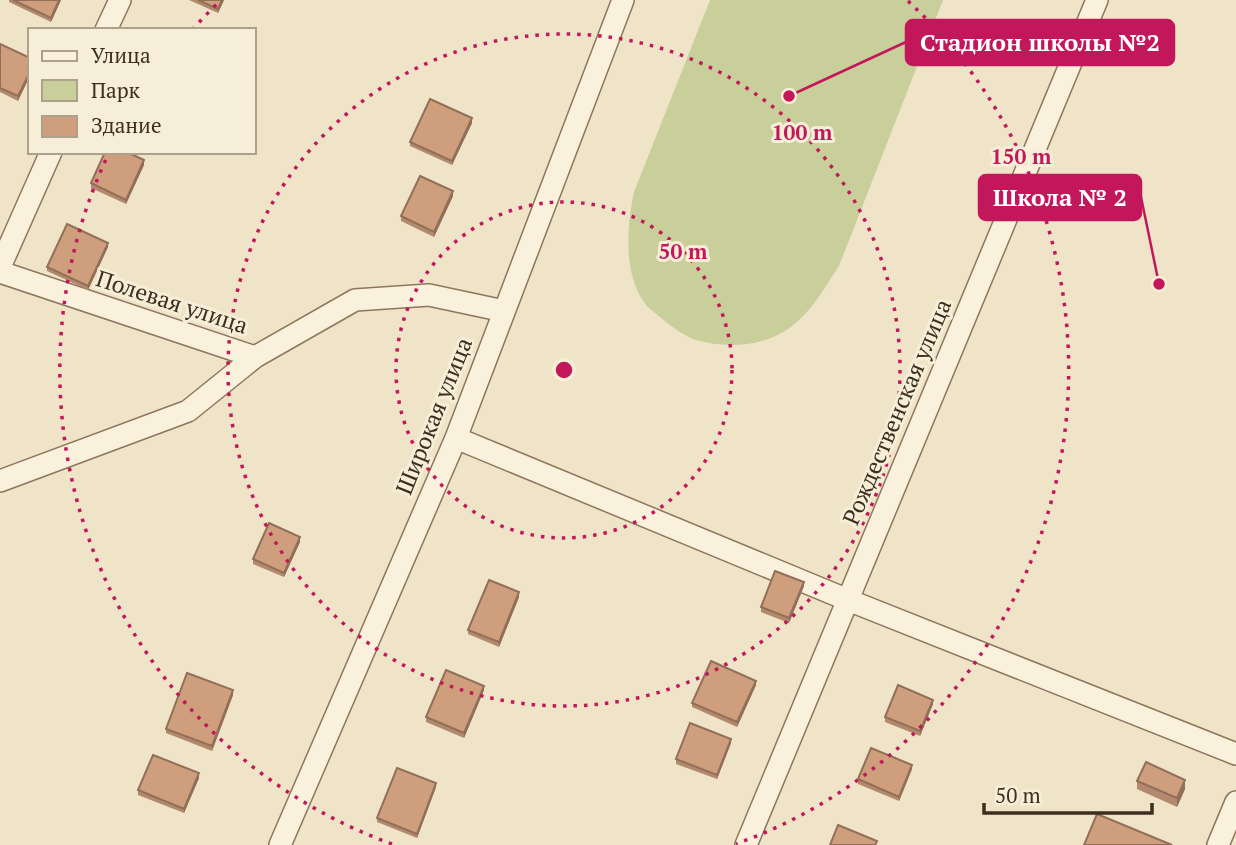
<svg xmlns="http://www.w3.org/2000/svg" width="1236" height="845" viewBox="0 0 1236 845" font-family="'PT Serif',serif">
<rect width="100%" height="100%" fill="#f0e4c8"/>
<path fill="#c9cf9b" d="M 710,0 L 943,0 L 839,266 C 823,290 810,315 785,331 C 760,347 724,348 696,340 C 684,336 669,325 660,317 C 655,312 647,308 644,302 C 623,273 627,225 634,192 Z"/>
<g fill="none" stroke-linecap="round" stroke-linejoin="round">
<defs>
<path id="minor" d="M 106,30 L 120,0
M 0,267 L 51,152
M 0,272 L 255,357 L 188,411 L 0,481
M 255,357 L 355,300 L 429,295 L 504,311
M 456,438 L 848,600 L 1236,754
M 280,845 L 456,438 L 623,0
M 746,845 L 1097,0
M 1218,845 L 1236,802"/>
</defs>
<use href="#minor" stroke="#8d765c" stroke-width="24"/>
<use href="#minor" stroke="#faf1dc" stroke-width="21"/>
</g>
<path fill="#b2896c" d="M 9,0 L 61,0 L 51,22 L 9,2 Z
M 189,0 L 224,0 L 218,13 Z
M 0,44 L 30,58 L 18,101 L 0,92 Z
M 472,123 L 452,165 L 410,146 L 410,142 Z
M 144,165 L 126,204 L 91,188 L 91,183 Z
M 453,196 L 434,237 L 401,221 L 401,216 Z
M 108,247 L 88,290 L 47,271 L 47,267 Z
M 300,542 L 284,577 L 253,564 L 253,559 Z
M 804,586 L 789,623 L 761,612 L 761,607 Z
M 519,597 L 499,647 L 468,634 L 468,630 Z
M 756,685 L 737,727 L 692,707 L 692,703 Z
M 484,690 L 464,738 L 426,722 L 426,717 Z
M 233,695 L 212,751 L 166,733 L 166,729 Z
M 933,704 L 920,736 L 885,722 L 885,717 Z
M 731,743 L 717,779 L 676,764 L 676,759 Z
M 912,769 L 899,801 L 858,784 L 858,779 Z
M 199,778 L 184,813 L 138,795 L 138,790 Z
M 1137,781 L 1185,789 L 1177,807 L 1137,789 Z
M 436,787 L 417,838 L 377,822 L 377,818 Z"/>
<path fill="#916f58" d="M 59,0 L 61,0 L 51,22 L 51,18 Z
M 222,0 L 224,0 L 218,13 L 218,9 Z
M 30,72 L 30,76 L 18,101 L 18,96 Z
M 472,118 L 472,123 L 452,165 L 452,161 Z
M 144,160 L 144,165 L 126,204 L 126,200 Z
M 453,191 L 453,196 L 434,237 L 434,232 Z
M 108,243 L 108,247 L 88,290 L 88,286 Z
M 300,537 L 300,542 L 284,577 L 284,573 Z
M 804,582 L 804,586 L 789,623 L 789,618 Z
M 519,592 L 519,597 L 499,647 L 499,642 Z
M 756,681 L 756,685 L 737,727 L 737,722 Z
M 484,686 L 484,690 L 464,738 L 464,733 Z
M 233,690 L 233,695 L 212,751 L 212,746 Z
M 933,700 L 933,704 L 920,736 L 920,731 Z
M 731,739 L 731,743 L 717,779 L 717,775 Z
M 912,765 L 912,769 L 899,801 L 899,797 Z
M 199,773 L 199,778 L 184,813 L 184,809 Z
M 1185,780 L 1185,789 L 1177,807 L 1177,798 Z
M 436,783 L 436,787 L 417,838 L 417,834 Z"/>
<path fill="#cf9f7d" stroke="#916f58" stroke-width="2" d="M 13,0 L 59,0 L 51,18 Z
M 198,0 L 222,0 L 218,9 Z
M 0,44 L 30,58 L 30,72 L 18,96 L 0,88 Z
M 430,99 L 472,118 L 452,161 L 410,142 Z
M 105,152 L 127,152 L 144,160 L 126,200 L 91,183 Z
M 420,176 L 453,191 L 434,232 L 401,216 Z
M 67,224 L 108,243 L 88,286 L 47,267 Z
M 269,523 L 300,537 L 284,573 L 253,559 Z
M 775,571 L 804,582 L 789,618 L 761,607 Z
M 489,580 L 519,592 L 499,642 L 468,630 Z
M 711,661 L 756,681 L 737,722 L 692,703 Z
M 446,670 L 484,686 L 464,733 L 426,717 Z
M 187,673 L 233,690 L 212,746 L 166,729 Z
M 898,685 L 933,700 L 920,731 L 885,717 Z
M 690,723 L 731,739 L 717,775 L 676,759 Z
M 871,748 L 912,765 L 899,797 L 858,779 Z
M 153,755 L 199,773 L 184,809 L 138,790 Z
M 1146,762 L 1185,780 L 1177,798 L 1137,781 Z
M 397,768 L 436,783 L 417,834 L 377,818 Z
M 1097,814 L 1172,845 L 1084,845 Z
M 838,825 L 877,841 L 875,845 L 830,845 Z"/>
<g fill="none" stroke="#c2185b" stroke-width="3.5" stroke-dasharray="3.5 7">
<circle cx="564" cy="370" r="168"/>
<circle cx="564" cy="370" r="336"/>
<path d="M392 844A504 504 0 0 1 109 153M192 30A504 504 0 0 1 220 1M908 1A504 504 0 0 1 736 844"/>
</g>
<g text-anchor="middle" stroke-width="6" stroke-linejoin="round" paint-order="stroke">
<g font-size="23" fill="#3d2e20" stroke="#f7eed8">
<text transform="translate(172 302) rotate(18)" y="8">Полевая улица</text>
<text transform="translate(897 412) rotate(-67)" y="8">Рождественская улица</text>
<text transform="translate(434 416) rotate(-68)" y="8">Широкая улица</text>
</g>
</g>
<circle cx="564" cy="370" r="10" fill="#c2185b" stroke="#f7eed8" stroke-width="3.5"/>
<g font-size="21" text-anchor="middle" font-weight="bold" fill="#c2185b" stroke="#f7eed8" stroke-width="6" stroke-linejoin="round" paint-order="stroke">
<text x="802" y="140">100 m</text>
<text x="1021" y="164">150 m</text>
<text x="683" y="259">50 m</text>
</g>
<path fill="none" stroke="#c2185b" stroke-width="2.5" d="M789 96L906 42M1159 284L1141 197"/>
<g fill="#c2185b" stroke="#f7eed8" stroke-width="2.5">
<circle cx="789" cy="96" r="7"/>
<circle cx="1159" cy="284" r="7"/>
</g>
<g fill="#c2185b" stroke="#c2185b" stroke-width="2.5">
<rect x="906" y="20" width="268" height="45" rx="7"/>
<rect x="979" y="175" width="162" height="45" rx="7"/>
</g>
<g font-size="24" text-anchor="middle" font-weight="bold" fill="#fff">
<text x="1040" y="51">Стадион школы №2</text>
<text x="1060" y="206">Школа № 2</text>
</g>
<rect x="28" y="28" width="228" height="126" fill="#f7eed8" stroke="#ada18e" stroke-width="2"/>
<rect x="42" y="51" width="35" height="10" fill="#faf1dc" stroke="#ada18e" stroke-width="2"/>
<text x="91" y="63" font-size="21" fill="#3d2e20">Улица</text>
<rect x="42" y="80" width="35" height="21" fill="#c9cf9b" stroke="#ada18e" stroke-width="2"/>
<text x="91" y="98" font-size="21" fill="#3d2e20">Парк</text>
<rect x="42" y="116" width="35" height="21" fill="#cf9f7d" stroke="#ada18e" stroke-width="2"/>
<text x="91" y="133" font-size="21" fill="#3d2e20">Здание</text>
<path d="M984 803v10h168v-10" fill="none" stroke="#3d2e20" stroke-width="3.5"/>
<text x="995" y="803" font-size="21" fill="#3d2e20" stroke="#f7eed8" stroke-width="5" paint-order="stroke">50 m</text>
</svg>
